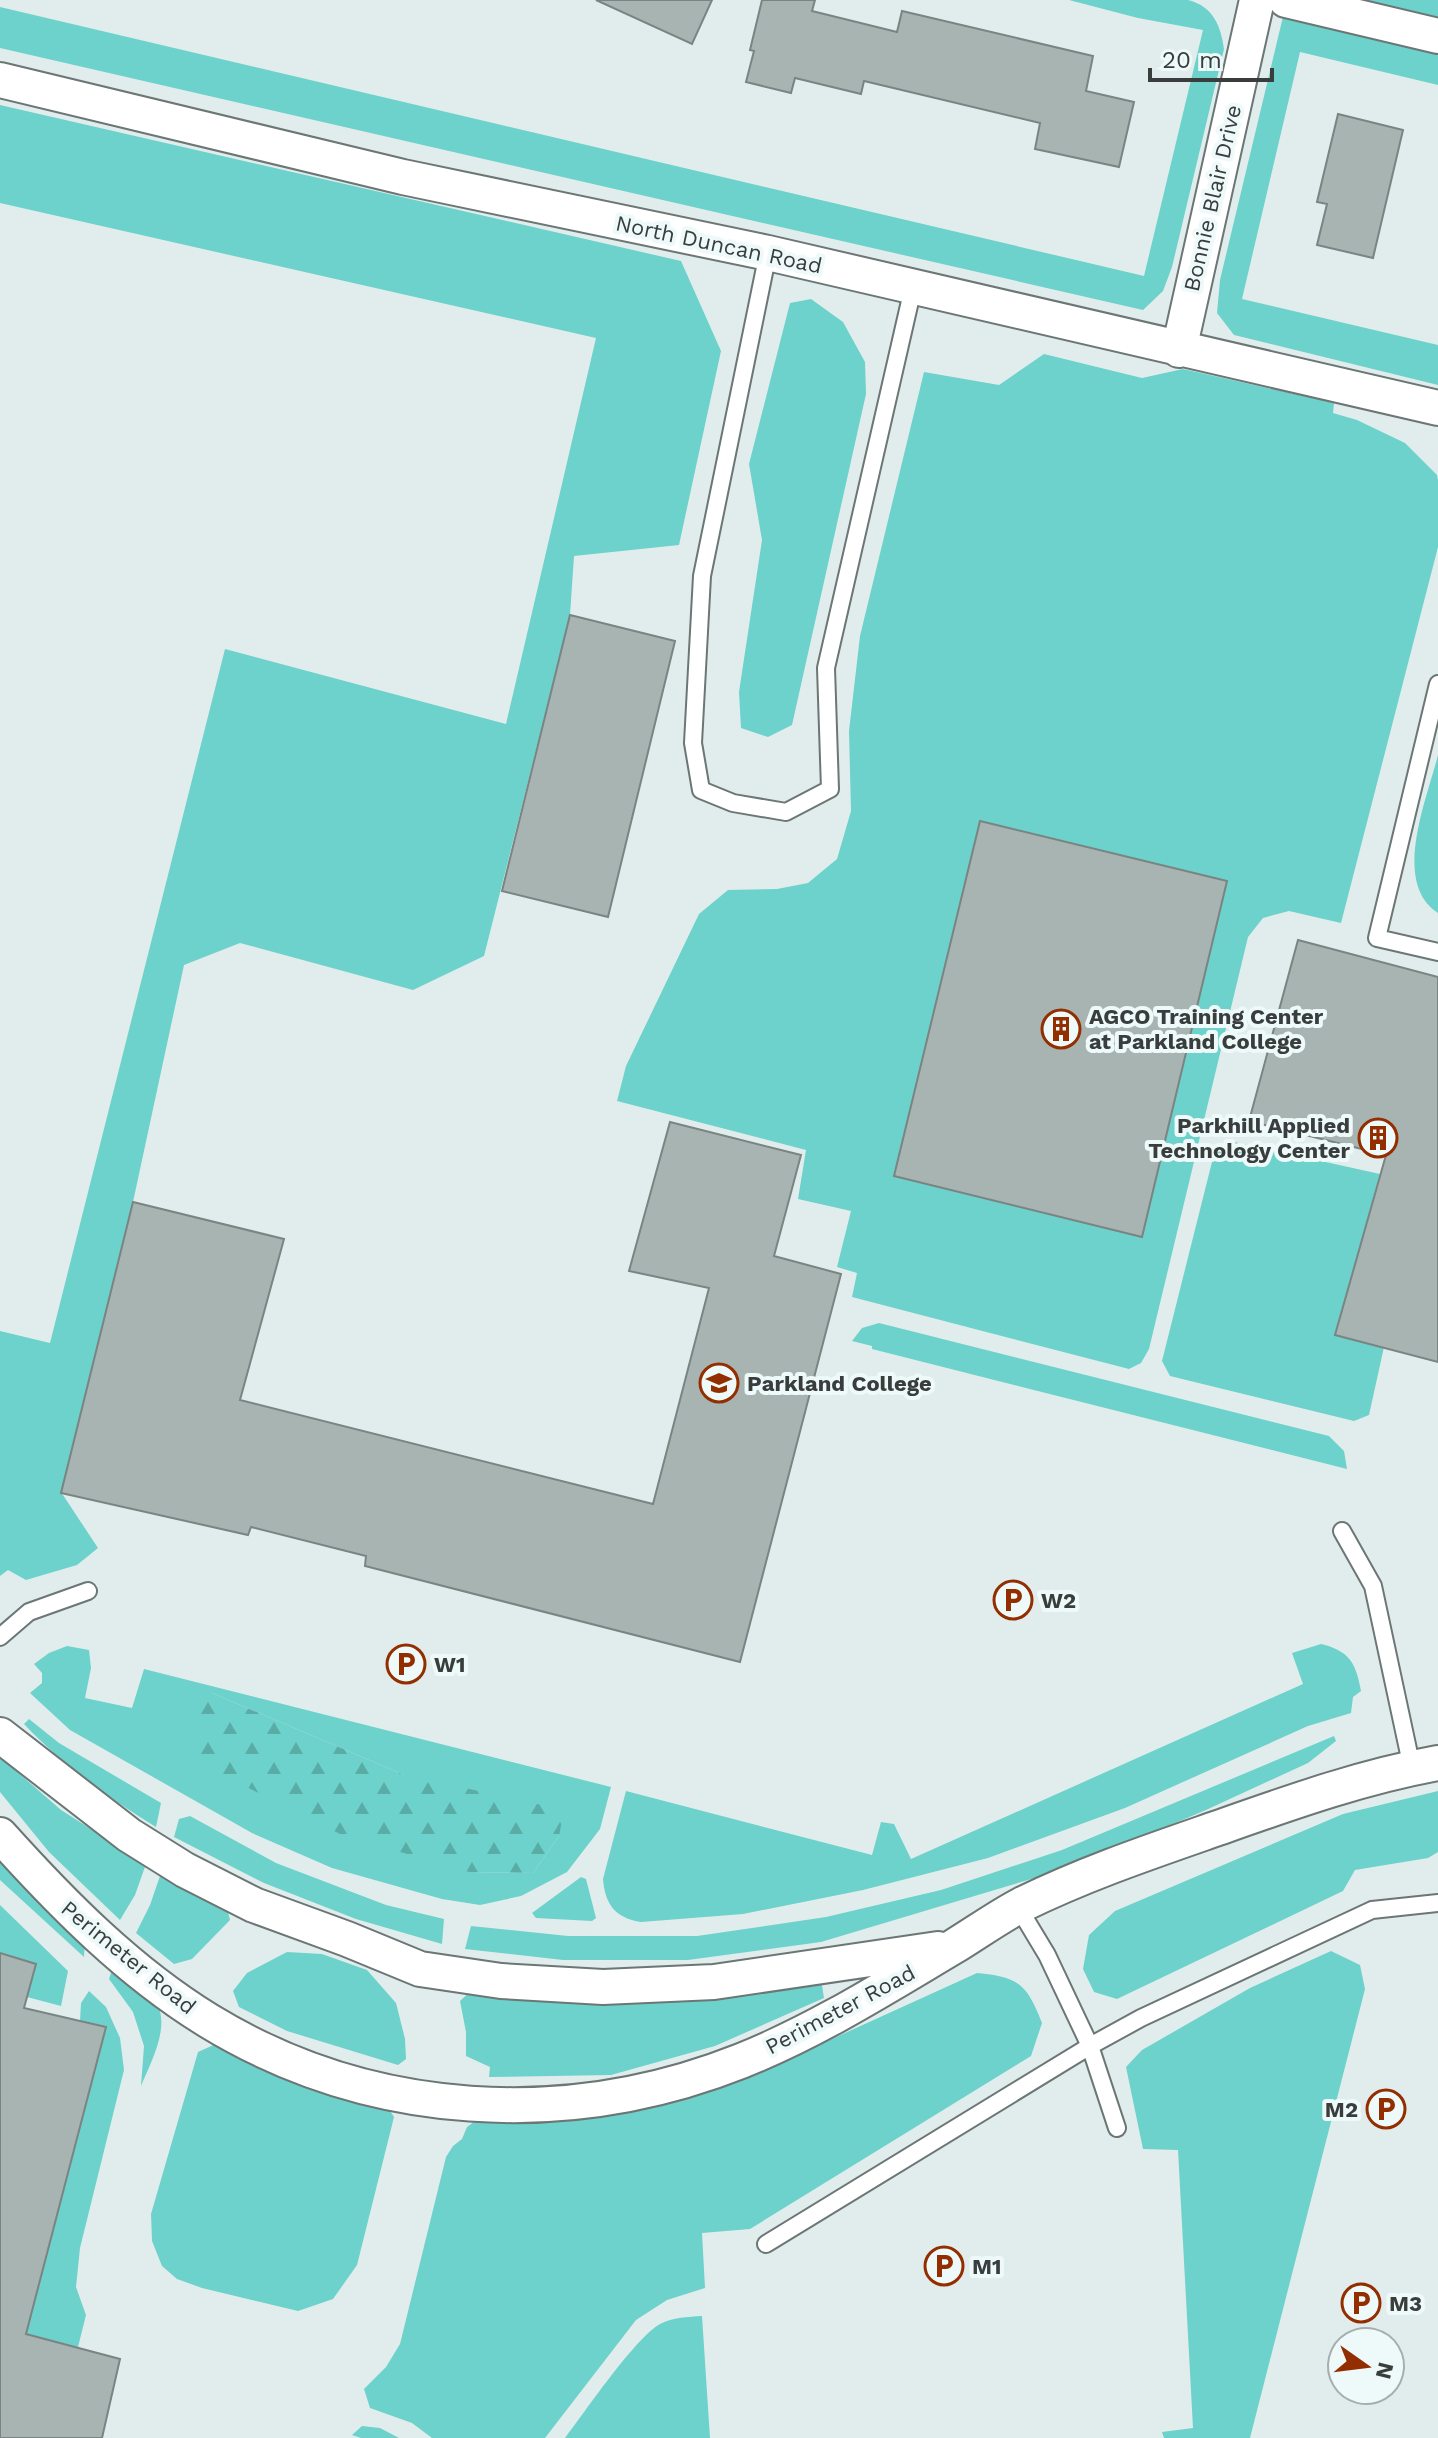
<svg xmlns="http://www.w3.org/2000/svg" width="1438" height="2438" viewBox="0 0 1438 2438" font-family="'Work Sans',sans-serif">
<defs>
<pattern id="forest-firs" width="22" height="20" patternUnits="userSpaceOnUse" patternTransform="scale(2)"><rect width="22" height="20" fill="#6cd2cb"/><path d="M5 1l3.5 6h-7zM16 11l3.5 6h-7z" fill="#5aaca6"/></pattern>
</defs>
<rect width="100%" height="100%" fill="#e1edec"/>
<path fill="#6cd2cb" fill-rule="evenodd" d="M 1069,0 L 1188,0 C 1213,6 1221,26 1224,49 L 1172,267 L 1163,291 L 1143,310 L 0,48 L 0,7 L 1144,276 L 1203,30 L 1138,18 Z
M 1287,0 L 1438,0 L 1438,85 L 1300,52 L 1242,299 L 1438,345 L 1438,385 L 1234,335 L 1217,313 L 1220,280 Z
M 0,105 L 681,261 L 721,351 L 679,545 L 574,556 L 570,615 L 484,956 L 413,990 L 240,943 L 184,965 L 133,1202 L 61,1492 L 98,1548 L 77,1565 L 26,1580 L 8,1570 L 0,1576 L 0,1331 L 50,1343 L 225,649 L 506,724 L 596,338 L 0,203 Z
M 811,299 L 843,322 L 865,362 L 866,394 L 792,725 L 768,737 L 741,728 L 739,692 L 762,540 L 749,464 L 790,303 Z
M 1044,354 L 1142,378 L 1183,369 L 1334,403 L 1333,413 L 1357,420 L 1405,443 L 1437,475 L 1438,480 L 1438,547 L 1341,923 L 1289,911 L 1263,918 L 1248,937 L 1149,1349 L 1141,1363 L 1129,1369 L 852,1297 L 857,1273 L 837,1267 L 851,1211 L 798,1199 L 806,1150 L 617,1101 L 626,1066 L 699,914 L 728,890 L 777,889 L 808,883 L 837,859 L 851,811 L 849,731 L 860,636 L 924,372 L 999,385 Z
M 1438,755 L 1438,913 C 1391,883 1427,799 1438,755 Z
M 1230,1141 L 1380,1174 L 1335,1334 L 1384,1347 L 1369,1415 L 1354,1421 L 1170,1376 L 1162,1361 L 1215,1150 Z
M 879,1323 L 1329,1436 L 1344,1451 L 1347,1469 L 872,1349 L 872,1346 L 852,1341 L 862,1328 Z
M 1321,1644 C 1349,1651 1356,1662 1361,1691 L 1353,1697 L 1351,1713 L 1308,1726 L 1125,1808 L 988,1858 L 863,1890 L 743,1914 L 641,1922 C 615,1918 605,1904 603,1879 L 626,1791 L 872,1855 L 881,1822 L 894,1824 L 911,1859 L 1303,1684 L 1292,1653 Z
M 67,1646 L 89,1650 L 91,1668 L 85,1698 L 132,1708 L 144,1669 L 611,1787 L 600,1829 L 567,1872 L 521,1896 L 480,1905 L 442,1899 L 332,1868 L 252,1833 L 70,1730 L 30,1693 L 42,1683 L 42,1673 L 34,1664 L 49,1653 ZM 210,1692 L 402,1774 L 559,1836 L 533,1873 L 469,1872 Z
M 29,1719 L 59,1743 L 161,1803 L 156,1827 C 106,1796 65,1767 24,1724 Z
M 1334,1736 L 1336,1741 L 1308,1763 L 1206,1810 L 1068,1868 L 821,1942 L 688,1960 L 563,1960 L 465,1949 L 471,1926 L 568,1936 L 697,1936 L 826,1917 L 941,1890 L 1062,1850 Z
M 0,1757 L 61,1810 L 146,1864 L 135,1895 L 120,1920 L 49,1852 L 0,1792 Z
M 1438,1791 L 1438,1852 L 1428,1858 L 1355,1870 L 1343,1891 L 1117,1999 L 1094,1992 L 1083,1969 L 1089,1935 L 1115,1911 L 1343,1814 Z
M 190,1816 L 276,1863 L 386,1905 L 444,1919 L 442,1944 L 356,1919 L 264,1883 L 174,1837 L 179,1819 Z
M 0,1854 L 85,1939 L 84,1957 L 0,1880 Z
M 160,1876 L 228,1912 L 230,1920 L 192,1959 L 174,1964 L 136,1933 L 150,1905 Z
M 581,1877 L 586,1879 L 596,1918 L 592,1921 L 536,1918 L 532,1913 Z
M 0,1905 L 68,1971 L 61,2006 L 27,1997 L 0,1953 Z
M 1331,1951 L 1360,1965 L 1365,1989 L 1250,2438 L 1164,2438 L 1162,2432 L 1193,2428 L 1178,2150 L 1143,2149 L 1126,2067 L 1142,2050 L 1250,1988 Z
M 287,1952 L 322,1954 L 367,1970 L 396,2003 L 405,2039 L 406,2059 L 398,2065 L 287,2031 L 239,2007 L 233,1991 L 247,1973 Z
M 113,1967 C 125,1975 138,1983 149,1993 C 176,2018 152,2059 141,2086 L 144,2046 L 133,2012 L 109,1979 Z
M 977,1973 C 1019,1977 1027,1984 1042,2023 L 1031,2056 L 750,2229 L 702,2233 L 705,2288 L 667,2300 L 636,2320 L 545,2438 L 432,2438 L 412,2423 L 370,2408 L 364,2389 L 386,2367 L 400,2344 L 446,2157 L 453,2146 L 462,2139 L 467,2127 L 483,2115 L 594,2116 L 689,2098 L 812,2048 Z
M 821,1979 L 824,1998 L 715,2046 L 611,2075 L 489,2077 L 490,2067 L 466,2056 L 466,2032 L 460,2001 L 473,1989 Z
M 89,1991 L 106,2007 L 120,2038 L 124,2070 L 80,2248 L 76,2287 L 86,2315 L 78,2347 L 49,2340 L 22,2348 L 106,2028 L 80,2021 L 81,2003 Z
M 218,2043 L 387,2106 L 394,2117 L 357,2265 L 333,2299 L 298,2311 L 202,2288 L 177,2279 L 162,2266 L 152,2241 L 151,2214 L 198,2052 Z
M 702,2316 L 710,2438 L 565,2438 C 585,2412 635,2338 660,2324 C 673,2317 688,2317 702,2316 Z
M 362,2426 L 380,2428 L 399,2438 L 361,2438 L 352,2435 Z"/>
<path fill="url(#forest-firs)" d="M 210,1692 L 402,1774 L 564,1810 L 559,1836 L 533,1873 L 469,1872 L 342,1835 L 195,1761 L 196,1705 Z"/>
<path fill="#a8b4b2" stroke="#798483" stroke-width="2" d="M 596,0 L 712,0 L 692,44 Z
M 762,0 L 815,0 L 812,11 L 897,32 L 902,11 L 1093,56 L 1086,91 L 1134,102 L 1119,167 L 1035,149 L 1040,123 L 864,81 L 861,94 L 795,78 L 791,93 L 746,82 L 754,51 L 750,50 Z
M 1338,114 L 1403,130 L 1373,258 L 1317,245 L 1327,204 L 1317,202 Z
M 570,615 L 675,641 L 608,917 L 502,891 Z
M 980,821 L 1227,881 L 1142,1237 L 894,1176 Z
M 1298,940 L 1438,977 L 1438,1362 L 1335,1335 L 1386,1155 L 1249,1121 Z
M 670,1122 L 801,1155 L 774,1256 L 841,1274 L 740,1662 L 365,1566 L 366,1556 L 251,1527 L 248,1535 L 61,1493 L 133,1202 L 284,1239 L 240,1400 L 653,1504 L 709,1288 L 629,1271 Z
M 0,1953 L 36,1964 L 24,2008 L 106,2027 L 26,2334 L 120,2359 L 102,2438 L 0,2438 Z"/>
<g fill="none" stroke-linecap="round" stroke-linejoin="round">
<defs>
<path id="lane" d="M 768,253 L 702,576 L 693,743 L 701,790 L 733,803 L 786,812 L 830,789 L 826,668 L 913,288
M 1438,684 L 1377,938 L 1438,952
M 1342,1531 L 1373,1586 L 1412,1768
M 0,1637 L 29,1612 L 88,1591
M 1018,1907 L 1047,1955 L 1090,2046 L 1117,2128
M 766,2244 L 1090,2046 L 1141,2018 L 1372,1910 L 1438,1903"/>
<path id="street" d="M 1286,0 L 1438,36
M 0,80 L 403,177 L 768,253 L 1438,408
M 1179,350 L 1257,0
M 0,1735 L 129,1835 L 185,1870 L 254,1905 L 347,1939 L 420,1969 L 501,1981 L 603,1987 L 714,1982 L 938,1949
M 0,1835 C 62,1904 129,1972 209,2021 C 370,2119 567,2130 741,2061 C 816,2031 884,1988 953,1947 C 976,1933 998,1917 1021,1905 C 1084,1874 1149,1852 1215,1829 C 1289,1803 1361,1777 1438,1763"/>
</defs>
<use href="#lane" stroke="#6b7675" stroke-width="20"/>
<use href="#street" stroke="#6b7675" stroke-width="38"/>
<use href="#lane" stroke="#fff" stroke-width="16"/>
<use href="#street" stroke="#fff" stroke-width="34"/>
</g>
<defs>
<symbol id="building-ring" viewBox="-11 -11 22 22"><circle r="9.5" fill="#eefaf9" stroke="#932e00" stroke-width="1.5"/><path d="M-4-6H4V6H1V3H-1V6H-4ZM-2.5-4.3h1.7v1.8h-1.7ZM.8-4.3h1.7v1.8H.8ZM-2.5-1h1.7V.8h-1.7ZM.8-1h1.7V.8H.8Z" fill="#932e00"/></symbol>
<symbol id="university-ring" viewBox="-11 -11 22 22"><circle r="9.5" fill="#eefaf9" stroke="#932e00" stroke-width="1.5"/><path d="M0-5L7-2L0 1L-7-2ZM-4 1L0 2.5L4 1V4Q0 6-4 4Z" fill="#932e00"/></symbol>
<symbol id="parking-ring" viewBox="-11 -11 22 22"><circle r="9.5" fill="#eefaf9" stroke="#932e00" stroke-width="1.5"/><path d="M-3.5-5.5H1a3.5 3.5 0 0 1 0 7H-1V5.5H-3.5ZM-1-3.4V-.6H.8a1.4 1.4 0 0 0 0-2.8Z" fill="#932e00"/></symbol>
</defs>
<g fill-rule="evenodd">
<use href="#building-ring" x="1039" y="1007" width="44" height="44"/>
<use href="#building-ring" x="1356" y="1116" width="44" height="44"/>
<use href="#university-ring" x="697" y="1361" width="44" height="44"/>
<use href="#parking-ring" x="991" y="1578" width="44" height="44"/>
<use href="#parking-ring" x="384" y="1642" width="44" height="44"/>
<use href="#parking-ring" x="1364" y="2087" width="44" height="44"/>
<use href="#parking-ring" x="922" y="2244" width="44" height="44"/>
<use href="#parking-ring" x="1339" y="2281" width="44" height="44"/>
</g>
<g text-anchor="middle" stroke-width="8" stroke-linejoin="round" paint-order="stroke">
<g font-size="22" fill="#393e3d" stroke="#eefaf9">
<text transform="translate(1212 198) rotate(-77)" y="8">Bonnie Blair Drive</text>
<text transform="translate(719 244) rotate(12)" y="8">North Duncan Road</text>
<text transform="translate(129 1957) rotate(39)" y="8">Perimeter Road</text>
<text transform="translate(840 2009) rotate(-28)" y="8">Perimeter Road</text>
</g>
<g font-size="22" font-weight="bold" fill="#393e3d" stroke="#eefaf9" text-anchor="start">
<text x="1089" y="1024">AGCO Training Center<tspan x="1089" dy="25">at Parkland College</tspan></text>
<text x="1350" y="1133" text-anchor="end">Parkhill Applied<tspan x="1350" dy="25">Technology Center</tspan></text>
<text x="747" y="1391">Parkland College</text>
<text x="1041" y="1608">W2</text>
<text x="434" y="1672">W1</text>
<text x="1358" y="2117" text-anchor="end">M2</text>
<text x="972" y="2274">M1</text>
<text x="1389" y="2311">M3</text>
</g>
</g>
<g transform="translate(1366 2366) rotate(104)"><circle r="38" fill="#eefaf9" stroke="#a6afae" stroke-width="2"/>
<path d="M0-6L14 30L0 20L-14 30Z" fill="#932e00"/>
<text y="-12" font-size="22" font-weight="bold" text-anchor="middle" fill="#393e3d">N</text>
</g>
<path d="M1150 68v12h122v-12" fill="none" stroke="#393e3d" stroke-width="4"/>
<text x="1162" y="68" font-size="24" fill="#393e3d" stroke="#eefaf9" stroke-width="6" paint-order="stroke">20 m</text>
</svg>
